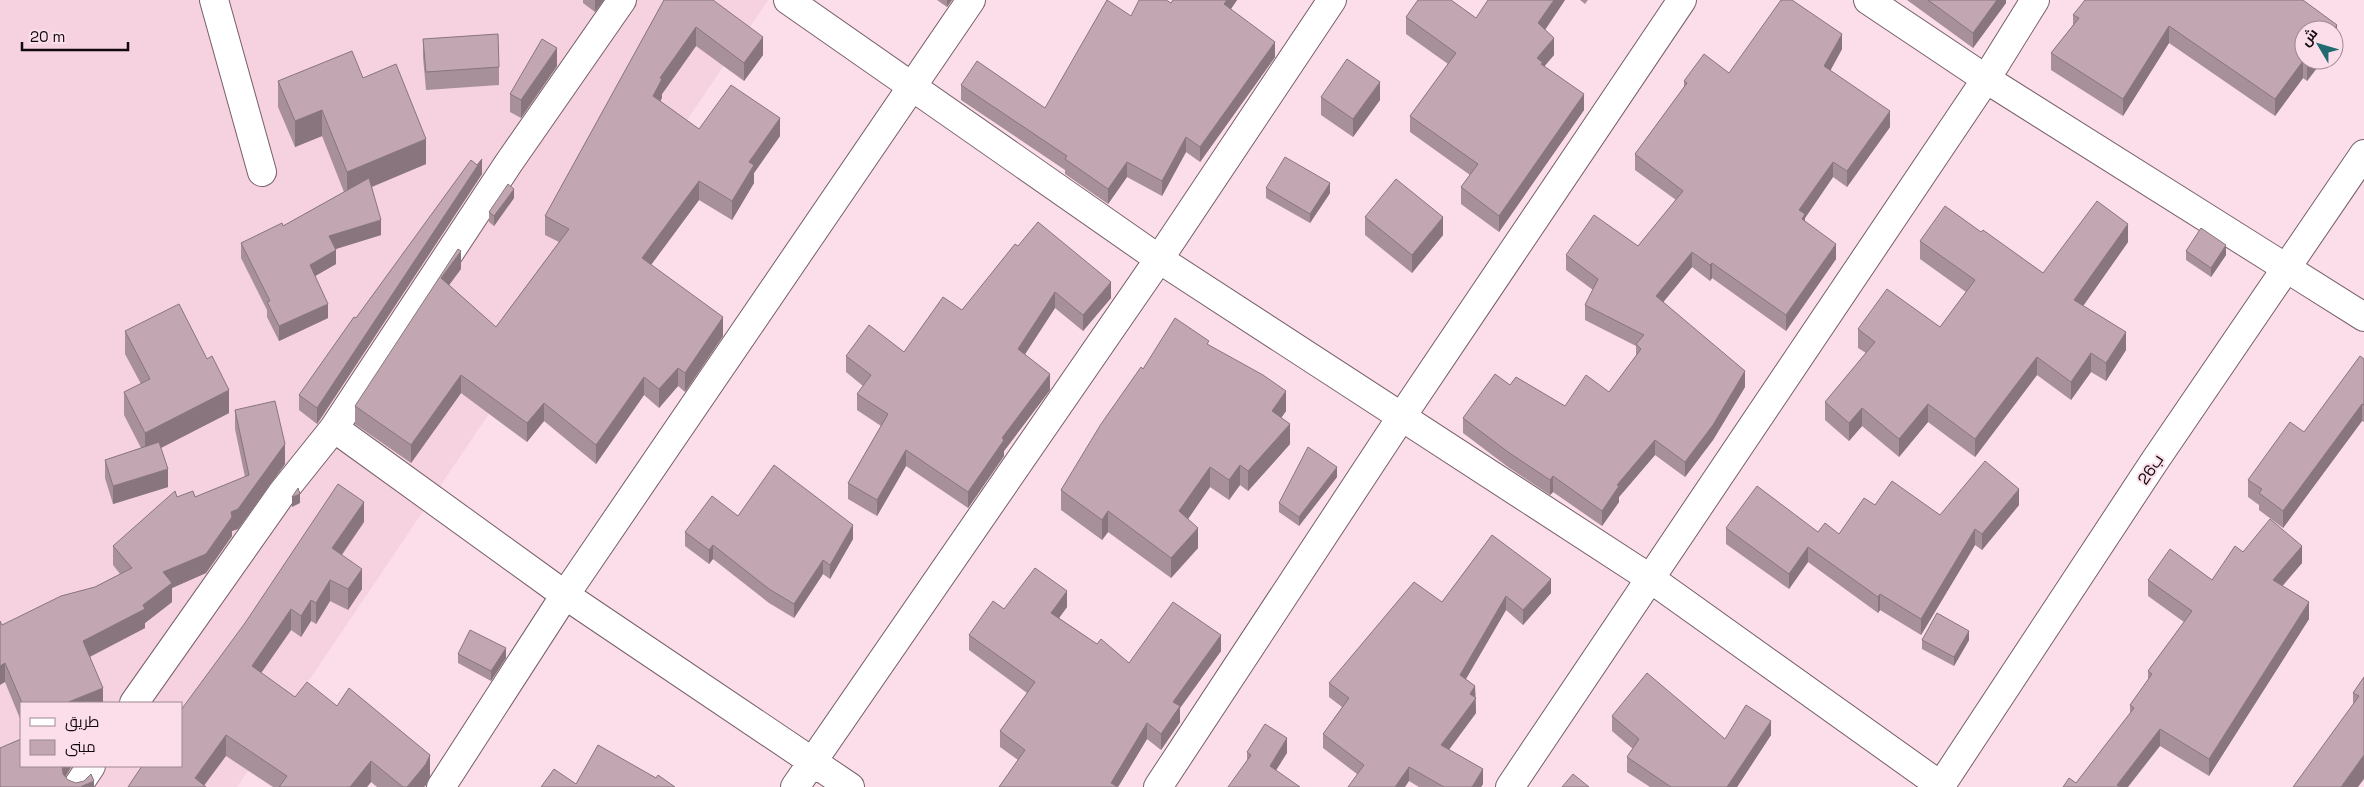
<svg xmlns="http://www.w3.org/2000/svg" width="2364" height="787" viewBox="0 0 2364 787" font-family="'Space Grotesk',Cairo,sans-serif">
<rect width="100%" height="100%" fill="#fbdeea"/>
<path fill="#f6d1df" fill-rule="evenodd" d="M 0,0 L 768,0 L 237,787 L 0,787 ZM 21,703 L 181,703 L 181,766 L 21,766 Z"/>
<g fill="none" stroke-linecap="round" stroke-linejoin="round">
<defs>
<path id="minor" d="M 214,0 L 262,172
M 788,0 L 1159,259 L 1651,579 L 1941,786
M 1868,0 L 1986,79 L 2364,317
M 334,428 L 565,595 L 850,787
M 134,703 L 282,493 L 334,428 L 508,164 L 622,0
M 77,787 L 91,766
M 441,787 L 565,595 L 971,0
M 795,787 L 1159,259 L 1332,0
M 1158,787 L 1402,416 L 1682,0
M 1510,787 L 1986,79 L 2035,0"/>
<path id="highway" d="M 1940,787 L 2154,462 L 2364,154"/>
</defs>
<use href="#minor" stroke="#775f68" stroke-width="30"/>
<use href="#highway" stroke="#775f68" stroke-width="30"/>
<use href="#minor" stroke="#fff" stroke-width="28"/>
<use href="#highway" stroke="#fff" stroke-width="28"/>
</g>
<path fill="#a79099" d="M 583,0 L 604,0 L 595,12 L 583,3 Z
M 664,0 L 763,55 L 744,81 L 696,46 L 662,94 L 662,98 L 660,101 L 699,129 L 780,136 L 754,173 L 754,183 L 732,220 L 699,200 L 651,265 L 723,336 L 685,392 L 678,386 L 659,408 L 644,395 L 596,464 L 544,421 L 527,442 L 461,393 L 411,463 L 355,424 L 355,406 L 461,269 L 449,285 L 496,327 L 559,242 L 545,235 L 545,216 Z
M 937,0 L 952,0 L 947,7 Z
M 1173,0 L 1237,0 L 1231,9 L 1275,57 L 1200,162 L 1186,152 L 1162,196 L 1127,177 L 1108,204 L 1065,174 L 1065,170 L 961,100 L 961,85 L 1045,108 L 1131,16 L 1171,3 Z
M 1565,0 L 1545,30 L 1554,55 L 1544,66 L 1584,110 L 1499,232 L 1461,204 L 1461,187 L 1470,175 L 1410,132 L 1410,116 L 1448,64 L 1406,34 L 1406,17 L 1476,18 Z
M 1580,0 L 1588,0 L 1585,4 Z
M 1907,0 L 2006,0 L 2006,3 L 1973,48 Z
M 2073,15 L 2337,42 L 2307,81 L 2303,78 L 2275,116 L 2169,43 L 2123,116 L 2051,70 L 2051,53 L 2073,25 Z
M 423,39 L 499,67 L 499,85 L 426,90 L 423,57 Z
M 1842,49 L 1830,71 L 1890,127 L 1847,187 L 1833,177 L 1805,218 L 1805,222 L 1836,259 L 1786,331 L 1712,278 L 1710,281 L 1692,267 L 1663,302 L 1745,387 L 1713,440 L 1685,477 L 1655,455 L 1619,497 L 1619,502 L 1602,526 L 1553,492 L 1550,495 L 1508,467 L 1463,433 L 1463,418 L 1510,385 L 1565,406 L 1609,392 L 1636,356 L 1636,346 L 1585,320 L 1585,305 L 1593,290 L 1566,270 L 1566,255 L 1638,246 L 1676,200 L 1635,170 L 1635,154 L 1684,87 L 1684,81 L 1729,73 Z
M 557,66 L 521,118 L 510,112 L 510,94 Z
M 363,78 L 426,164 L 372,187 L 381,235 L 336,249 L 336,264 L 315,276 L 328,318 L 279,341 L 267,317 L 267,310 L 241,258 L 241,243 L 283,226 L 344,192 L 322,136 L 295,147 L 278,107 L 278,81 Z
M 1321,97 L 1380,100 L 1353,137 L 1321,115 Z
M 477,165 L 482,174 L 317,424 L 299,410 L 299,395 L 356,318 Z
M 1266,188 L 1330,193 L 1310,223 L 1266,198 Z
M 514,198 L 494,226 L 489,222 L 489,212 Z
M 1365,217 L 1443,235 L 1412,273 L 1365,235 Z
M 1981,232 L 2043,273 L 2128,242 L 2083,306 L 2126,350 L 2106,381 L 2091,372 L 2071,400 L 2037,375 L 1975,457 L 1928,422 L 1899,457 L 1862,426 L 1849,441 L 1825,420 L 1825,402 L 1866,353 L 1858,348 L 1858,329 L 1940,327 L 1966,292 L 1920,259 L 1920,241 Z
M 1018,246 L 1111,298 L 1083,331 L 1055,308 L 1025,354 L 1050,390 L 1004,451 L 1004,456 L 968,508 L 906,466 L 877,516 L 848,499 L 848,483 L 881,426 L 857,410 L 857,394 L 863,386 L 846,372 L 846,356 L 904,352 L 962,310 Z
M 2186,251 L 2226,255 L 2211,277 L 2186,260 Z
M 125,331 L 229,413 L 161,448 L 168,487 L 113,504 L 105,478 L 105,460 L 141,448 L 124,415 L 124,392 L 141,384 L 125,354 Z
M 1209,345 L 1286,411 L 1281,418 L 1290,444 L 1248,491 L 1240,485 L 1229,500 L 1210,487 L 1188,519 L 1198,548 L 1171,578 L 1108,532 L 1102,540 L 1061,510 L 1061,490 L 1143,369 Z
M 2364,359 L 2364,422 L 2362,421 L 2283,528 L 2259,510 L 2259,505 L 2248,497 L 2248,480 L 2304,432 Z
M 235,410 L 285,464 L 238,529 L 232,531 L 232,536 L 206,573 L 172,588 L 172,602 L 145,623 L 145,628 L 90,657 L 103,703 L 21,703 L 21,721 L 5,682 L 2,625 L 95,587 L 120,574 L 113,565 L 113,546 L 177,497 L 195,497 L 245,477 L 235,429 Z
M 1337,477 L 1299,526 L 1279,512 L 1279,503 Z
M 1875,505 L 1940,515 L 2019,505 L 1982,550 L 1975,545 L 1921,635 L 1880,610 L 1878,613 L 1808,562 L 1789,589 L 1726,544 L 1726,528 L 1839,534 Z
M 738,516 L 853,539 L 830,579 L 823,574 L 794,618 L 769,603 L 713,559 L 709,564 L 685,546 L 685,532 Z
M 364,522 L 342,555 L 362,589 L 348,610 L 330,601 L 316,624 L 311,621 L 301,637 L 291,630 L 261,673 L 295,697 L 337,706 L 430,776 L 426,785 L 424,787 L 377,787 L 371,782 L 367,787 L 273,787 L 226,756 L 128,787 L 181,710 Z
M 1492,535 L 1551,593 L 1523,625 L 1506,610 L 1466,679 L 1475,686 L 1476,713 L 1449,750 L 1483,784 L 1481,787 L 1419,787 L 1409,781 L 1357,774 L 1323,748 L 1323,734 L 1342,707 L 1329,697 L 1329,683 L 1442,602 Z
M 2243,552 L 2302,563 L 2282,586 L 2309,619 L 2209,776 L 2160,746 L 2076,783 L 2130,714 L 2130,705 L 2148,680 L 2148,671 L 2184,622 L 2148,596 L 2148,580 L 2212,580 Z
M 1067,607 L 1059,618 L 1097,644 L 1129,663 L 1221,651 L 1180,708 L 1180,722 L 1161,750 L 1147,739 L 1118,787 L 999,787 L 1018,760 L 1000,747 L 1000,731 L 1027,693 L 969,650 L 969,635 L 1004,609 Z
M 1922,640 L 1969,640 L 1954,666 L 1922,649 Z
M 458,654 L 506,658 L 491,681 L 458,663 Z
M 2364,677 L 2364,779 L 2353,703 L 2353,693 Z
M 1612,716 L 1725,739 L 1771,735 L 1737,787 L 1650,787 L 1627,772 L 1627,757 L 1633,749 L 1612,731 Z
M 1247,752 L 1287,753 L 1247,761 Z"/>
<path fill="#88757d" d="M 595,0 L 604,0 L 595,12 Z
M 947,0 L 952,0 L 947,7 Z
M 1227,0 L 1237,0 L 1224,19 L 1224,4 Z
M 1554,0 L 1565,0 L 1538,40 L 1538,23 Z
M 1997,0 L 2006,0 L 2006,3 L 1973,48 L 1973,33 Z
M 2337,25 L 2337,42 L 2334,45 L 2334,30 L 2333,30 Z
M 2169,26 L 2169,43 L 2123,116 L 2123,99 Z
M 696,27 L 696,46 L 662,94 L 662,98 L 653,114 L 653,96 L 660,78 Z
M 1842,34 L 1842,49 L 1824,82 L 1824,66 Z
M 763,37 L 763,55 L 744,81 L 744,63 Z
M 1554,38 L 1554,55 L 1543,68 L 1537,58 Z
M 1275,42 L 1275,57 L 1200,162 L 1200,147 Z
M 557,48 L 557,66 L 521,118 L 521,100 Z
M 2310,60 L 2323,60 L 2307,81 L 2307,64 Z
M 2303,61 L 2303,78 L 2275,116 L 2275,99 Z
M 1380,82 L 1380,100 L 1353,137 L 1353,119 Z
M 1584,94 L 1584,110 L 1499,232 L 1499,216 Z
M 322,110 L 322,136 L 295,147 L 295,121 Z
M 1890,111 L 1890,127 L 1847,187 L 1847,171 Z
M 780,118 L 780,136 L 754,173 L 754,183 L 732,220 L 732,201 L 749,162 Z
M 1186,137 L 1186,152 L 1162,196 L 1162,181 Z
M 426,139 L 426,164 L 347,197 L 347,172 Z
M 482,159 L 482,174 L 317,424 L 317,408 Z
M 1127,162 L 1127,177 L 1108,204 L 1108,189 Z
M 1833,162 L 1833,177 L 1805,218 L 1805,230 L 1799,210 Z
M 699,181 L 699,200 L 642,277 L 642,258 Z
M 1330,183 L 1330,193 L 1310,223 L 1310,214 Z
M 514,189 L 514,198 L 494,226 L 494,216 Z
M 1443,217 L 1443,235 L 1412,273 L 1412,255 Z
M 381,220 L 381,235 L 329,251 L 329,236 Z
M 2128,224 L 2128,242 L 2074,319 L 2074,300 Z
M 1836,244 L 1836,259 L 1786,331 L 1786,315 Z
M 2226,245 L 2226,255 L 2211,277 L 2211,268 Z
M 336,250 L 336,264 L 310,279 L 310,265 Z
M 461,251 L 461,269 L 441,296 L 441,278 Z
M 1692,252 L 1692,267 L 1656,311 L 1656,296 Z
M 1712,263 L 1712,278 L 1710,281 L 1710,265 Z
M 1111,282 L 1111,298 L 1083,331 L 1083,315 Z
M 1055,292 L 1055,308 L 1018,365 L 1018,349 Z
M 328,304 L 328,318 L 279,341 L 279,326 Z
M 723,317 L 723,336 L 685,392 L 685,373 Z
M 2126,332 L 2126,350 L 2106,381 L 2106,363 Z
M 2091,353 L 2091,372 L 2071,400 L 2071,382 Z
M 2037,357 L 2037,375 L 1975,457 L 1975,439 Z
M 678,368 L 678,386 L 659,408 L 659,389 Z
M 1745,371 L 1745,387 L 1713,440 L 1685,477 L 1685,462 Z
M 1050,374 L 1050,390 L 1004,451 L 1004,456 L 968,508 L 968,492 L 1002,438 Z
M 461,375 L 461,393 L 411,463 L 411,445 Z
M 644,377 L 644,395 L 596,464 L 596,445 Z
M 229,390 L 229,413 L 145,456 L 145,433 Z
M 1286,391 L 1286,411 L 1272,431 L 1272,411 Z
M 544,403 L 544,421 L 527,442 L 527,423 Z
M 1928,404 L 1928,422 L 1899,457 L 1899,439 Z
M 2362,404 L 2362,421 L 2283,528 L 2283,511 Z
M 1862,408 L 1862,426 L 1849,441 L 1849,423 Z
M 1290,424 L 1290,444 L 1248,491 L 1248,471 Z
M 1655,440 L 1655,455 L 1619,497 L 1619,502 L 1602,526 L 1602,511 L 1617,485 Z
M 285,444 L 285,464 L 238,529 L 232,531 L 232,536 L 206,573 L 172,588 L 172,602 L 145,623 L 145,628 L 83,660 L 83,641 L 143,605 L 163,572 L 231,512 Z
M 906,450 L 906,466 L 877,516 L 877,500 Z
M 1240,465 L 1240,485 L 1229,500 L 1229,480 Z
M 1210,467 L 1210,487 L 1179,532 L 1179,511 Z
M 1337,467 L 1337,477 L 1299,526 L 1299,517 Z
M 168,469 L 168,487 L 113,504 L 113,486 Z
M 1553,476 L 1553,492 L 1550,495 L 1550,480 Z
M 2019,489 L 2019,505 L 1982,550 L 1982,534 Z
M 300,494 L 300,503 L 292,507 L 292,497 Z
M 364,502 L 364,522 L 332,568 L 332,548 Z
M 1108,511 L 1108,532 L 1102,540 L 1102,520 Z
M 853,525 L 853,539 L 830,579 L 830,565 Z
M 1198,528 L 1198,548 L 1171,578 L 1171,558 Z
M 1975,529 L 1975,545 L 1921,635 L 1921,619 Z
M 713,545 L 713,559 L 709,564 L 709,550 Z
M 2302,546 L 2302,563 L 2273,597 L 2273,580 Z
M 1808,547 L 1808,562 L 1789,589 L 1789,574 Z
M 823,560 L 823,574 L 794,618 L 794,604 Z
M 362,569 L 362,589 L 348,610 L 348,589 Z
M 1551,579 L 1551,593 L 1523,625 L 1523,610 Z
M 330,580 L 330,601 L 316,624 L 316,603 Z
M 1067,591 L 1067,607 L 1051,629 L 1051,613 Z
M 1880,594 L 1880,610 L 1878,613 L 1878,597 Z
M 1506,596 L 1506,610 L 1460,689 L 1460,675 Z
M 311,600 L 311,621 L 301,637 L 301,616 Z
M 2309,602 L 2309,619 L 2209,776 L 2209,759 Z
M 291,609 L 291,630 L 252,686 L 252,666 Z
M 1969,631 L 1969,640 L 1954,666 L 1954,657 Z
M 1221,635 L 1221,651 L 1180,708 L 1180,722 L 1161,750 L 1161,734 L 1173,702 Z
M 506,648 L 506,658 L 491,681 L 491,671 Z
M 5,663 L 5,682 L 0,685 L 0,666 Z
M 1475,686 L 1476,713 L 1441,760 L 1441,745 L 1470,694 Z
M 103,688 L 103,703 L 66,703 Z
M 1771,721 L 1771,735 L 1737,787 L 1727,787 Z
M 1147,723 L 1147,739 L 1118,787 L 1111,787 L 1111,783 Z
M 2160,729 L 2160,746 L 2128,787 L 2117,787 L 2117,785 Z
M 226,735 L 226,756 L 203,787 L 195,778 Z
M 1287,738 L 1287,753 L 1270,780 L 1270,766 Z
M 430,755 L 430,776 L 426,785 L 424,787 L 407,787 Z
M 2364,755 L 2364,779 L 2358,787 L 2341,787 Z
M 371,761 L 371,782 L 367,787 L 350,787 Z
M 62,766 L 72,766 L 64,779 Z
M 1409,767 L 1409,781 L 1405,787 L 1395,787 Z
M 1483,769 L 1483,784 L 1481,787 L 1472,787 Z
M 94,781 L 94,787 L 80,787 Z"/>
<path fill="#c2a7b2" stroke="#88757d" d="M 664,0 L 713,0 L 763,37 L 744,63 L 696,27 L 660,78 L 662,79 L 653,96 L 699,129 L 731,85 L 780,118 L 749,162 L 754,165 L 732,201 L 699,181 L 642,258 L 723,317 L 685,373 L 678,368 L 659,389 L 644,377 L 596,445 L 544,403 L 527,423 L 461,375 L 411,445 L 355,406 L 458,249 L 461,251 L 441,278 L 496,327 L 569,229 L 545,216 Z
M 1107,0 L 1131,16 L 1139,0 L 1166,0 L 1171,3 L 1173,0 L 1227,0 L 1224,4 L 1275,42 L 1200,147 L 1186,137 L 1162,181 L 1127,162 L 1108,189 L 1065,159 L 1067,156 L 961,85 L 977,61 L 1045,108 Z
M 1418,0 L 1451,0 L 1476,18 L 1488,0 L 1554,0 L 1538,23 L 1554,38 L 1537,58 L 1543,63 L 1541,64 L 1584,94 L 1499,216 L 1461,187 L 1478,164 L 1410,116 L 1456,53 L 1406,17 Z
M 1781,0 L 1792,0 L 1842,34 L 1824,66 L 1890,111 L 1847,171 L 1833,162 L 1799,210 L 1805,214 L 1802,219 L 1836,244 L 1786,315 L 1712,263 L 1710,265 L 1692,252 L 1656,296 L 1745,371 L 1713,425 L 1685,462 L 1655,440 L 1617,485 L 1619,486 L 1602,511 L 1553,476 L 1550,480 L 1508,452 L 1463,418 L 1495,374 L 1510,385 L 1516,377 L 1565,406 L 1586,375 L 1609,392 L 1641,349 L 1636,344 L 1644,335 L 1585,305 L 1598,279 L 1566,255 L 1594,215 L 1638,246 L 1683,191 L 1635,154 L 1687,83 L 1684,81 L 1704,54 L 1729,73 Z
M 1928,0 L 1997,0 L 1973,33 Z
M 2085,0 L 2303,0 L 2337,25 L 2333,30 L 2304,30 L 2304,60 L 2310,60 L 2307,64 L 2303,61 L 2275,99 L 2169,26 L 2123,99 L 2051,53 L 2079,18 L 2073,15 Z
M 498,34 L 499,67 L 426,72 L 423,39 Z
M 542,39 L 557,48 L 521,100 L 510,94 Z
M 352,51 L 363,78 L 396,64 L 426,139 L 347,172 L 322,110 L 295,121 L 278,81 Z
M 1347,59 L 1380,82 L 1353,119 L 1321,97 Z
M 1285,157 L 1330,183 L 1310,214 L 1266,188 Z
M 482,159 L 317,408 L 299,395 L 354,317 L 356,318 L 471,160 L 477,165 Z
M 369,178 L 381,220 L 329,236 L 336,250 L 310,265 L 328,304 L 279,326 L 267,302 L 270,301 L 241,243 L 282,223 L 283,226 Z
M 1396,179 L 1443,217 L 1412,255 L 1365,217 Z
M 508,184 L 514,189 L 494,216 L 489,212 Z
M 2097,201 L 2128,224 L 2074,300 L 2126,332 L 2106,363 L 2091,353 L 2071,382 L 2037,357 L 1975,439 L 1928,404 L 1899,439 L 1862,408 L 1849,423 L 1825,402 L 1875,342 L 1858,329 L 1887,289 L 1940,327 L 1975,280 L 1920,241 L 1945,206 L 1981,232 L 1983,230 L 2043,273 Z
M 1038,222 L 1111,282 L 1083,315 L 1055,292 L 1018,349 L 1050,374 L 1002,438 L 1004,440 L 968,492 L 906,450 L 877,500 L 848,483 L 888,414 L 857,394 L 871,375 L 846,356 L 869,325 L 904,352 L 943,297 L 962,310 L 1015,244 L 1018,246 Z
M 2201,228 L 2226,245 L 2211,268 L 2186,251 Z
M 179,304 L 207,359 L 212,356 L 229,390 L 145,433 L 124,392 L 150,379 L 125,331 Z
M 1175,318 L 1209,341 L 1207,344 L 1263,375 L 1286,391 L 1272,411 L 1290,424 L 1248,471 L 1240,465 L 1229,480 L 1210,467 L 1179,511 L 1198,528 L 1171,558 L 1108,511 L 1102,520 L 1061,490 L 1101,424 L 1141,367 L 1143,369 Z
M 2360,356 L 2364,359 L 2364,405 L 2362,404 L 2283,511 L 2259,493 L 2262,489 L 2248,480 L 2290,422 L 2304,432 Z
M 275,401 L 285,444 L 238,509 L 231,512 L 232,517 L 206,554 L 163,572 L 172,583 L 143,605 L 145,609 L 83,641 L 103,688 L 66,703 L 22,703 L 5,663 L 0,666 L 0,621 L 2,625 L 61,596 L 95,587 L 132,568 L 113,546 L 175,491 L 177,497 L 193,491 L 195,497 L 249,475 L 235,410 Z
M 159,442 L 168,469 L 113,486 L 105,460 Z
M 1308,447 L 1337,467 L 1299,517 L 1279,503 Z
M 1985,461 L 2019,489 L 1982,534 L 1975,529 L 1921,619 L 1880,594 L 1878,597 L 1808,547 L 1789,574 L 1726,528 L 1757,486 L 1818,532 L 1825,523 L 1839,534 L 1864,498 L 1875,505 L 1892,481 L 1940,515 Z
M 774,465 L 853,525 L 830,565 L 823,560 L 794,604 L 769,589 L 713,545 L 709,550 L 685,532 L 712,496 L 738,516 Z
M 338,484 L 364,502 L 332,548 L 362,569 L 348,589 L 330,580 L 316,603 L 311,600 L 301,616 L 291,609 L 252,666 L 295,697 L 307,682 L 337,706 L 349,688 L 430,755 L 426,764 L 407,787 L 403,787 L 371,761 L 350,787 L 279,787 L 287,776 L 226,735 L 195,778 L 206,787 L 128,787 L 142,766 L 181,766 L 181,710 L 245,623 Z
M 298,488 L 300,494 L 292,497 Z
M 2270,519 L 2302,546 L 2273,580 L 2309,602 L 2209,759 L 2160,729 L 2117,785 L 2121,787 L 2063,787 L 2069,778 L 2076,783 L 2134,708 L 2130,705 L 2152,674 L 2148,671 L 2192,611 L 2148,580 L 2170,549 L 2212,580 L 2235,546 L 2243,552 Z
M 1492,535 L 1551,579 L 1523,610 L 1506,596 L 1460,675 L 1475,686 L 1470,694 L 1476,698 L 1441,745 L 1483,769 L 1472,787 L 1444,787 L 1409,767 L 1395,787 L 1348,787 L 1364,765 L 1323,734 L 1349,698 L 1329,683 L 1414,582 L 1442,602 Z
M 1035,568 L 1067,591 L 1051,613 L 1097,644 L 1101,639 L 1129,663 L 1173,602 L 1221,635 L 1173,702 L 1180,706 L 1161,734 L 1147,723 L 1111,783 L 1118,787 L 999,787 L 1025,750 L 1000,731 L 1035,682 L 969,635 L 993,601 L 1004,609 Z
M 1937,613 L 1969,631 L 1954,657 L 1922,640 Z
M 470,630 L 506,648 L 491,671 L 458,654 Z
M 1647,673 L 1725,739 L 1746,705 L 1771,721 L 1727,787 L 1671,787 L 1627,757 L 1639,739 L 1612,716 Z
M 2364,677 L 2364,755 L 2341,787 L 2293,787 L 2359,696 L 2353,693 Z
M 1265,724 L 1287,738 L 1270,766 L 1300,787 L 1228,787 L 1251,755 L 1247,752 Z
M 21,739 L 21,766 L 62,766 L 63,774 L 68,780 L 76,783 L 84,781 L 91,774 L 94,781 L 80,787 L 0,787 L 0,748 Z
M 598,745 L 656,778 L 658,775 L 675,787 L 541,787 L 554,769 L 576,784 Z
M 1573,774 L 1589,787 L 1562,787 Z"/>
<g text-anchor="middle" stroke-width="4" stroke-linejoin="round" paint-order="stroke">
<g font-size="16" fill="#12090d" stroke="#fbdeea">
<text transform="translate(2150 469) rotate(-56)" y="6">26ب</text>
</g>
</g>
<rect x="20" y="702" width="162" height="65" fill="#fbdeea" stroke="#9e8992"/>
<rect x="30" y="718" width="25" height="8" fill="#ffffff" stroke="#9e8992"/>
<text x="65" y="727" font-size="15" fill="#12090d">طريق</text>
<rect x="30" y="740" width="25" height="15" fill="#c2a7b2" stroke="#9e8992"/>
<text x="65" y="752" font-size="15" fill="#12090d">مبنى</text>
<g transform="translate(2319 45) rotate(308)"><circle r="24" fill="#fbdeea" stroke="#9e8992"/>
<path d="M0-4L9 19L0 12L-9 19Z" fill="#206b71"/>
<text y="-8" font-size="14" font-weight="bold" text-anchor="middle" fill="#12090d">ش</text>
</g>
<path d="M22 42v8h106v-8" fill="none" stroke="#12090d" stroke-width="2.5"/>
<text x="30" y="42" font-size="15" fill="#12090d" stroke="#fbdeea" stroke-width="4" paint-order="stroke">20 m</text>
</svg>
